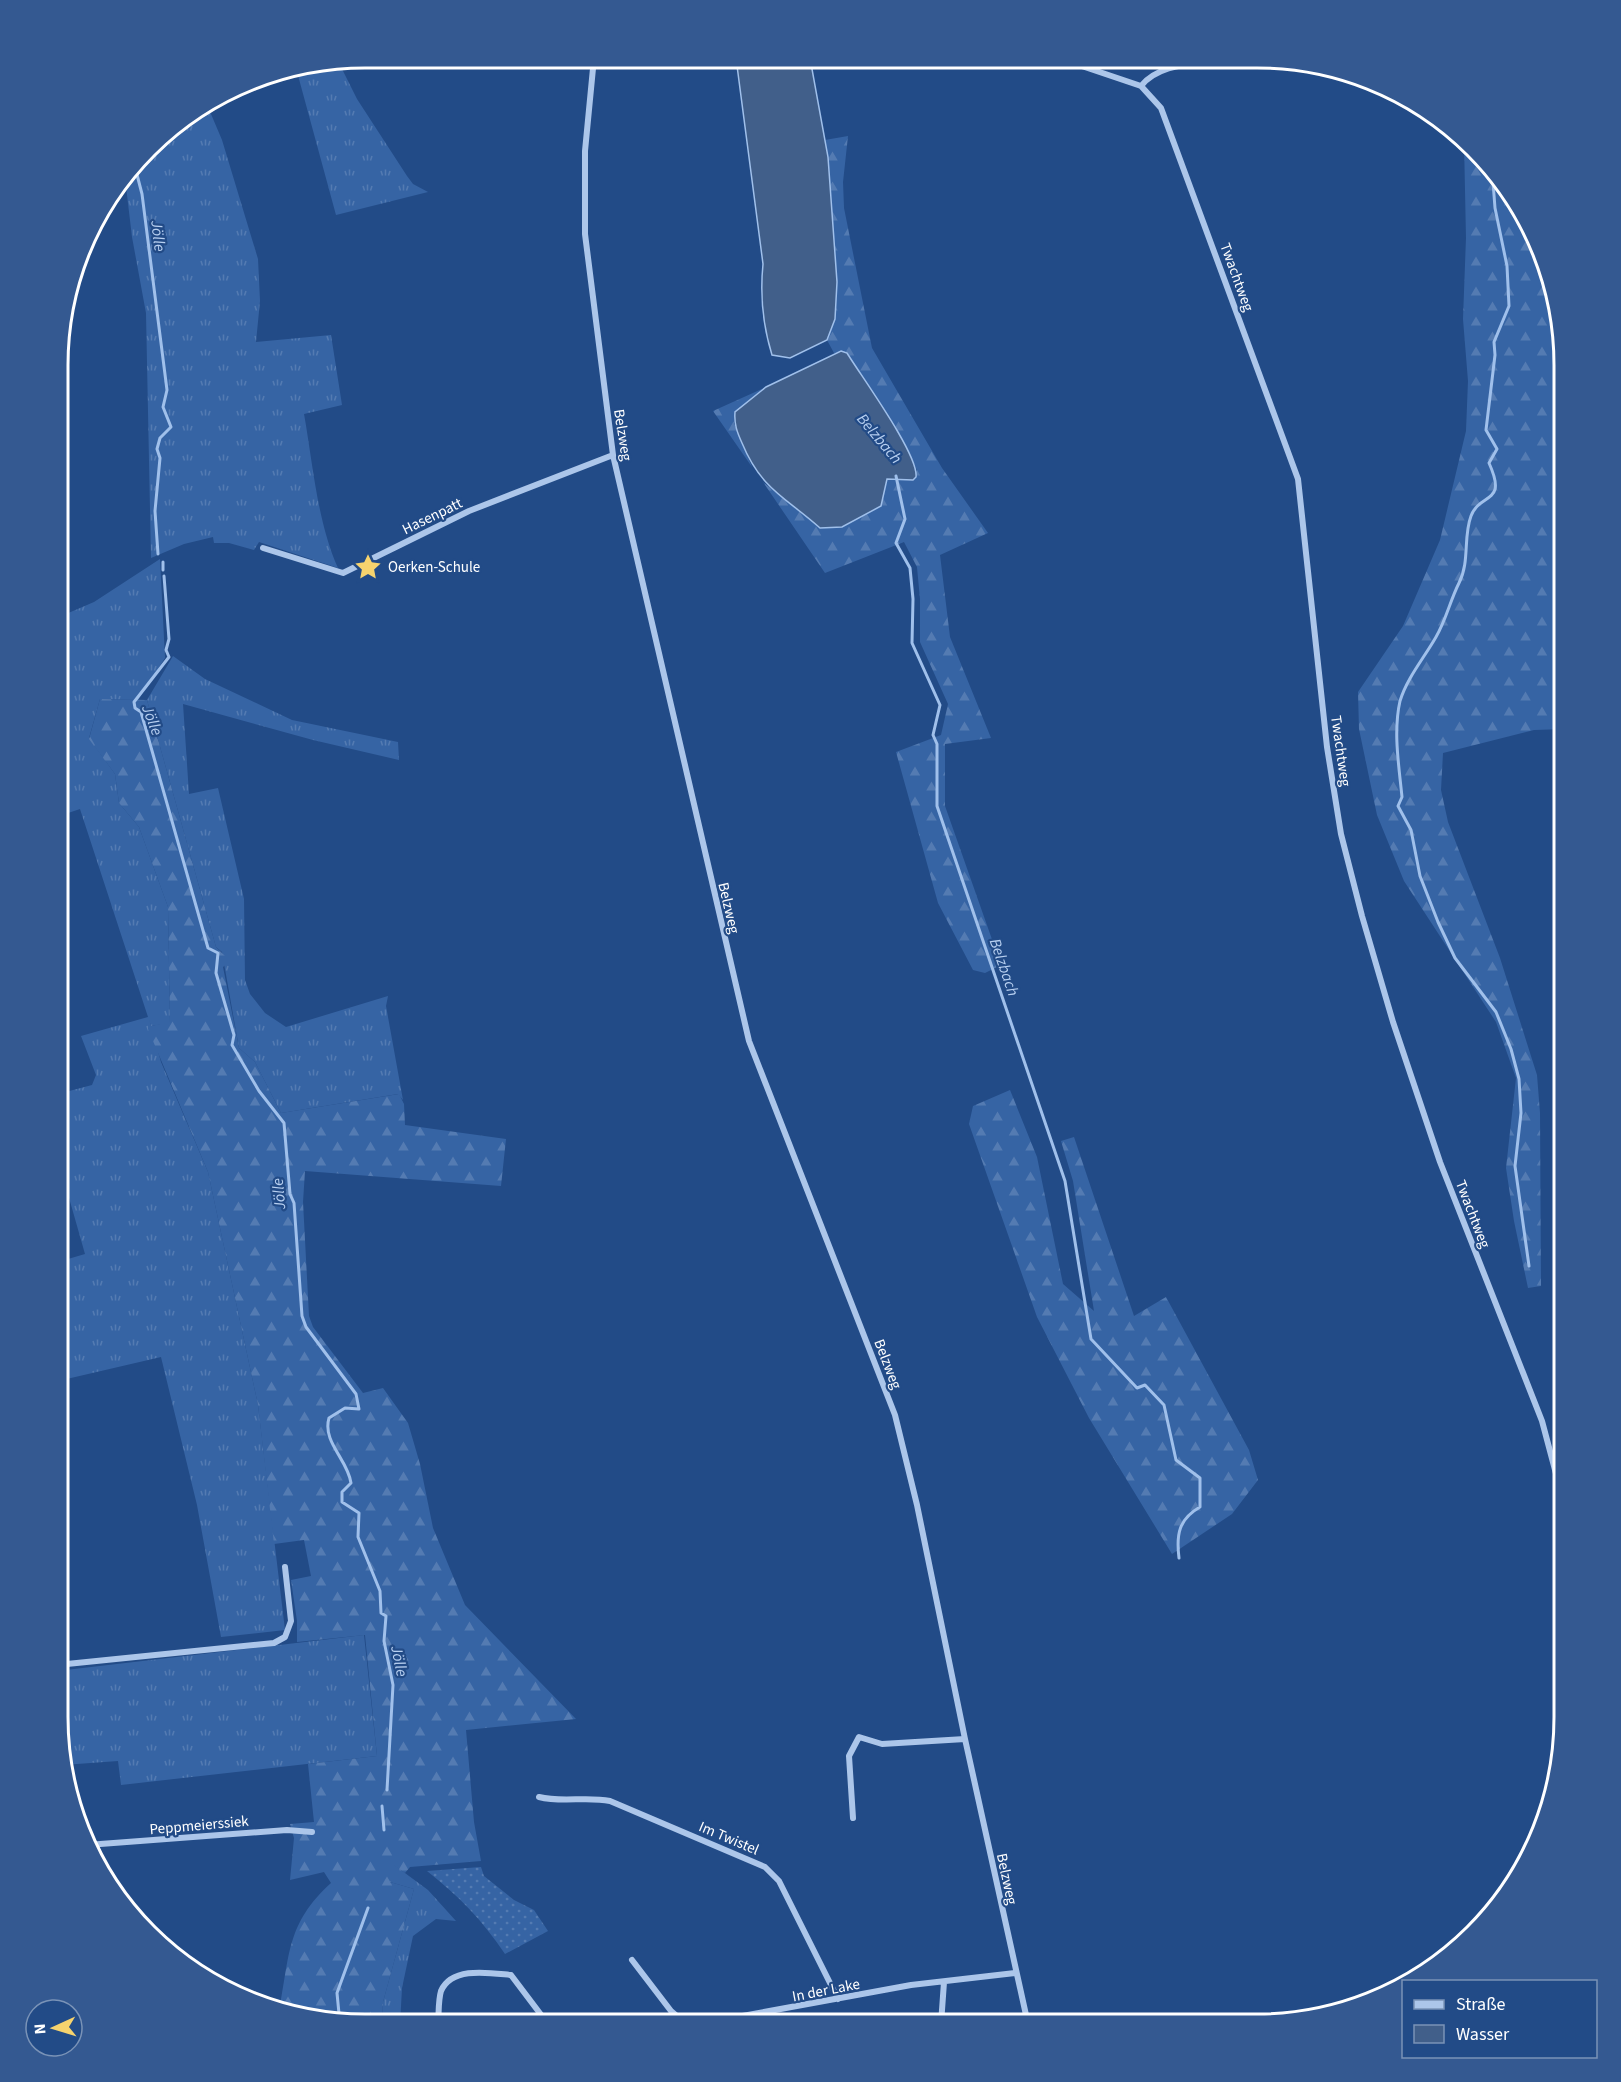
<svg xmlns="http://www.w3.org/2000/svg" width="1621" height="2082" viewBox="0 0 1621 2082" font-family="'Source Sans 3',sans-serif">
<defs>
<pattern id="grass-tufts" width="24" height="20" patternUnits="userSpaceOnUse" patternTransform="scale(1.5)"><rect width="24" height="20" fill="#3664a4"/><path d="M3 7l-1-3M5 7V3M7 7l1-3M15 17l-1-3M17 17v-4M19 17l1-3" fill="none" stroke="#547bb2"/></pattern>
<pattern id="forest-firs" width="22" height="20" patternUnits="userSpaceOnUse" patternTransform="scale(1.5)"><rect width="22" height="20" fill="#3664a4"/><path d="M5 1l3.5 6h-7zM16 11l3.5 6h-7z" fill="#547bb2"/></pattern>
<pattern id="park-dots" width="8" height="8" patternUnits="userSpaceOnUse" patternTransform="scale(1.5)"><rect width="8" height="8" fill="#3664a4"/><path d="M2 2h.1M6 6h.1" fill="none" stroke="#547bb2" stroke-width="1.8" stroke-linecap="round"/></pattern>
</defs>
<rect width="100%" height="100%" fill="#224b87"/>
<path fill="url(#grass-tufts)" d="M 338,61 L 357,99 L 407,176 L 413,184 L 428,192 L 336,215 L 296,68 Z
M 208,107 L 222,140 L 258,259 L 260,301 L 256,342 L 331,335 L 342,405 L 304,414 C 313,464 317,521 338,568 L 259,542 L 254,550 L 229,543 L 214,543 L 213,537 L 184,544 L 151,558 L 146,313 L 132,237 L 125,178 L 162,133 Z
M 160,559 L 165,658 L 138,700 L 100,699 L 89,738 L 115,774 L 119,803 L 139,827 L 168,907 L 170,1023 L 151,1026 L 149,1020 L 161,1062 L 208,1172 L 258,1405 L 285,1630 L 221,1637 L 197,1505 L 161,1357 L 58,1381 L 58,1262 L 85,1254 L 58,1159 L 58,1094 L 92,1085 L 96,1075 L 81,1036 L 148,1017 L 80,809 L 59,816 L 59,617 L 94,602 Z
M 173,656 L 205,679 L 292,720 L 398,742 L 399,760 L 313,740 L 183,704 L 189,794 L 218,788 L 244,899 L 245,980 L 250,994 L 265,1013 L 286,1027 L 388,996 L 386,1006 L 403,1100 L 398,1094 L 281,1113 L 255,1062 L 239,1048 L 222,952 L 216,947 L 147,700 Z
M 364,1635 L 377,1756 L 121,1785 L 118,1761 L 63,1765 L 57,1718 L 57,1671 Z
M 390,1862 L 428,1890 L 456,1921 L 436,1919 L 413,1936 L 402,1988 L 400,2024 L 382,2024 L 383,2002 L 414,1889 L 390,1882 Z"/>
<path fill="url(#forest-firs)" d="M 848,136 L 843,182 L 844,208 L 872,348 L 942,468 L 988,533 L 940,555 L 950,637 L 991,738 L 945,744 L 945,806 L 1001,965 L 985,973 L 973,970 L 938,903 L 896,752 L 941,735 L 948,704 L 920,642 L 920,599 L 917,567 L 904,542 L 825,573 L 763,482 L 820,528 L 883,496 L 887,479 L 913,480 L 917,470 L 908,450 L 847,353 L 834,353 L 827,340 L 835,319 L 837,282 L 825,140 Z
M 1464,141 L 1487,162 L 1523,211 L 1553,285 L 1564,364 L 1564,729 L 1534,730 L 1443,753 L 1441,790 L 1448,822 L 1500,958 L 1537,1075 L 1540,1113 L 1541,1286 L 1528,1288 L 1514,1221 L 1506,1168 L 1516,1078 L 1496,1022 L 1404,881 L 1377,815 L 1359,729 L 1358,692 L 1403,626 L 1440,540 L 1466,431 L 1468,381 L 1463,319 L 1466,238 Z
M 766,387 L 735,412 L 734,423 L 752,467 L 713,411 Z
M 100,699 L 147,700 L 216,947 L 230,961 L 223,967 L 239,1048 L 255,1062 L 281,1113 L 399,1094 L 404,1104 L 405,1125 L 506,1139 L 501,1186 L 305,1171 L 303,1202 L 309,1316 L 313,1327 L 363,1393 L 383,1388 L 408,1423 L 420,1464 L 433,1528 L 465,1605 L 576,1719 L 466,1730 L 474,1822 L 481,1861 L 410,1867 L 405,1873 L 390,1863 L 390,1882 L 414,1889 L 383,2002 L 382,2024 L 344,2024 L 279,2011 C 290,1955 286,1924 331,1883 L 324,1872 L 290,1880 L 294,1838 L 290,1824 L 314,1822 L 308,1764 L 377,1756 L 365,1635 L 297,1642 L 297,1621 L 291,1580 L 311,1576 L 304,1540 L 274,1544 L 258,1405 L 208,1172 L 148,1029 L 148,1017 L 151,1026 L 170,1022 L 168,907 L 139,827 L 119,803 L 115,774 L 89,739 Z
M 1010,1090 L 1037,1157 L 1063,1284 L 1094,1311 L 1073,1181 L 1061,1141 L 1074,1137 L 1134,1316 L 1166,1297 L 1249,1450 L 1258,1480 L 1232,1514 L 1172,1554 L 1089,1418 L 1037,1317 L 969,1124 L 973,1106 Z"/>
<path fill="url(#park-dots)" d="M 481,1867 L 484,1876 L 514,1900 L 534,1910 L 548,1931 L 505,1954 C 483,1921 459,1896 427,1871 Z"/>
<path fill="#415f8a" stroke="#a0c0eb" stroke-width="1.5" d="M 736,58 L 810,58 L 828,157 L 837,282 L 835,319 L 827,340 L 790,358 L 772,355 C 763,326 760,294 763,264 Z
M 841,351 L 847,353 C 861,376 919,455 916,477 L 913,480 L 887,479 L 881,506 L 842,527 L 820,528 C 785,497 761,489 742,443 C 737,432 734,424 735,412 L 766,387 Z"/>
<g fill="none" stroke-linecap="round" stroke-linejoin="round">
<path stroke="#a0c0eb" stroke-width="3" d="M 135,167 L 142,194 L 167,390 L 163,407 L 171,427 L 160,438 L 157,449 L 160,458 L 155,511 L 158,554
M 1492,169 L 1495,208 L 1507,266 L 1509,306 L 1494,342 L 1495,355 L 1486,430 L 1497,449 L 1489,463 C 1508,505 1480,492 1471,516 C 1463,537 1470,562 1459,583 C 1450,601 1446,620 1436,637 C 1424,658 1407,678 1400,701 C 1393,732 1399,766 1402,797 L 1398,806 L 1411,830 L 1420,876 L 1438,922 L 1455,958 L 1496,1012 L 1511,1049 L 1519,1079 L 1521,1113 L 1515,1166 L 1529,1266
M 896,476 L 905,519 L 896,543 L 910,568 L 913,599 L 912,643 L 940,705 L 933,735 L 937,744 L 937,806 L 1065,1181 L 1091,1339 L 1137,1388 L 1145,1385 L 1164,1405 L 1176,1460 L 1200,1478 L 1200,1507 C 1179,1519 1176,1534 1179,1558
M 163,562 L 163,570
M 164,576 L 169,639 L 166,650 L 169,657 L 134,702 L 135,708 L 141,712 L 208,948 L 218,953 L 216,973 L 234,1035 L 232,1045 L 259,1091 L 284,1123 L 290,1194 L 294,1203 L 302,1316 L 306,1327 L 356,1394 L 359,1409 L 345,1408 L 329,1418 C 322,1442 348,1460 351,1483 L 342,1492 L 342,1502 L 359,1513 L 358,1537 L 380,1591 L 381,1613 L 386,1616 L 384,1641 L 393,1685 L 387,1790
M 382,1806 L 384,1830
M 340,2024 L 337,1993 L 368,1908"/>
<path stroke="#acc6ea" stroke-width="6" d="M 594,58 L 585,151 L 585,234 L 613,455 L 749,1041 L 895,1415 L 917,1505 L 965,1739 L 1028,2024
M 1061,59 L 1141,86 L 1161,108 L 1298,479 L 1327,747 L 1341,834 L 1362,916 L 1393,1022 L 1440,1162 L 1542,1421 L 1563,1500
M 1141,86 C 1158,64 1194,64 1220,59
M 263,548 L 343,573 L 469,511 L 613,455
M 57,1665 L 274,1643 L 285,1637 L 291,1621 L 285,1567
M 539,1797 C 563,1803 586,1796 610,1801 L 765,1867 L 779,1881 L 838,1999
M 853,1818 L 849,1756 L 859,1737 L 882,1744 L 965,1739
M 87,1845 L 287,1830 L 312,1832
M 632,1960 L 671,2011 L 678,2017 L 693,2020 L 737,2017 L 911,1985 L 1015,1973
M 438,2024 C 439,2014 438,2001 441,1991 C 452,1966 490,1973 511,1975 L 548,2024
M 941,2024 L 944,1982"/>
</g>
<defs>
<symbol id="sight-bare" viewBox="-9 -9 18 18"><path d="M0-6L1.8-2.2L6-1.7L2.9 1.2L3.7 5.4L0 3.3L-3.7 5.4L-2.9 1.2L-6-1.7L-1.8-2.2Z" fill="#f6d36e" stroke="#224b87" stroke-width="2.5" paint-order="stroke"/></symbol>
</defs>
<g fill-rule="evenodd">
<use href="#sight-bare" x="349" y="548" width="38" height="38"/>
</g>
<g text-anchor="middle" stroke-width="4.5" stroke-linejoin="round" paint-order="stroke">
<g font-size="15" fill="#fff" stroke="#224b87">
<text transform="translate(1237 277) rotate(70)" y="5">Twachtweg</text>
<text transform="translate(623 435) rotate(81)" y="5">Belzweg</text>
<text transform="translate(432 516) rotate(-26)" y="5">Hasenpatt</text>
<text transform="translate(1341 751) rotate(82)" y="5">Twachtweg</text>
<text transform="translate(729 908) rotate(77)" y="5">Belzweg</text>
<text transform="translate(1473 1214) rotate(69)" y="5">Twachtweg</text>
<text transform="translate(888 1364) rotate(69)" y="5">Belzweg</text>
<text transform="translate(199 1825) rotate(-5)" y="5">Peppmeierssiek</text>
<text transform="translate(729 1838) rotate(23)" y="5">Im Twistel</text>
<text transform="translate(1007 1879) rotate(78)" y="5">Belzweg</text>
<text transform="translate(826 1990) rotate(-11)" y="5">In der Lake</text>
</g>
<g font-size="15" fill="#fff" stroke="#224b87" text-anchor="start">
<text x="388" y="572">Oerken-Schule</text>
</g>
<g font-size="16" font-style="italic" fill="#b8d0f1" stroke="#224b87">
<text transform="translate(159 236) rotate(83)" y="6">Jölle</text>
<text transform="translate(880 438) rotate(50)" y="6">Belzbach</text>
<text transform="translate(153 720) rotate(69)" y="6">Jölle</text>
<text transform="translate(1005 967) rotate(71)" y="6">Belzbach</text>
<text transform="translate(278 1194) rotate(-95)" y="6">Jölle</text>
<text transform="translate(400 1661) rotate(78)" y="6">Jölle</text>
</g>
</g>
<path d="M0 0H1621V2082H0ZM365 68H1257A297 297 0 0 1 1554 365V1717A297 297 0 0 1 1257 2014H365A297 297 0 0 1 68 1717V365A297 297 0 0 1 365 68Z" fill="#345991" fill-rule="evenodd"/>
<path fill="none" stroke="#fff" stroke-width="3" d="M365 68H1257A297 297 0 0 1 1554 365V1717A297 297 0 0 1 1257 2014H365A297 297 0 0 1 68 1717V365A297 297 0 0 1 365 68Z"/>
<rect x="1402" y="1980" width="195" height="78" fill="#224b87" stroke="#7a93b7" stroke-width="1.5"/>
<rect x="1414" y="2000" width="30" height="9" fill="#acc6ea" stroke="#7a93b7" stroke-width="1.5"/>
<text x="1456" y="2010" font-size="18" fill="#ffffff">Straße</text>
<rect x="1414" y="2025" width="30" height="18" fill="#415f8a" stroke="#7a93b7" stroke-width="1.5"/>
<text x="1456" y="2040" font-size="18" fill="#ffffff">Wasser</text>
<g transform="translate(54 2028) rotate(266)"><circle r="28" fill="#224b87" stroke="#7a93b7" stroke-width="1.5"/>
<path d="M0-4.5L10 22L0 15L-10 22Z" fill="#f6d36e"/>
<text y="-9" font-size="16" font-weight="bold" text-anchor="middle" fill="#ffffff">N</text>
</g>
</svg>
